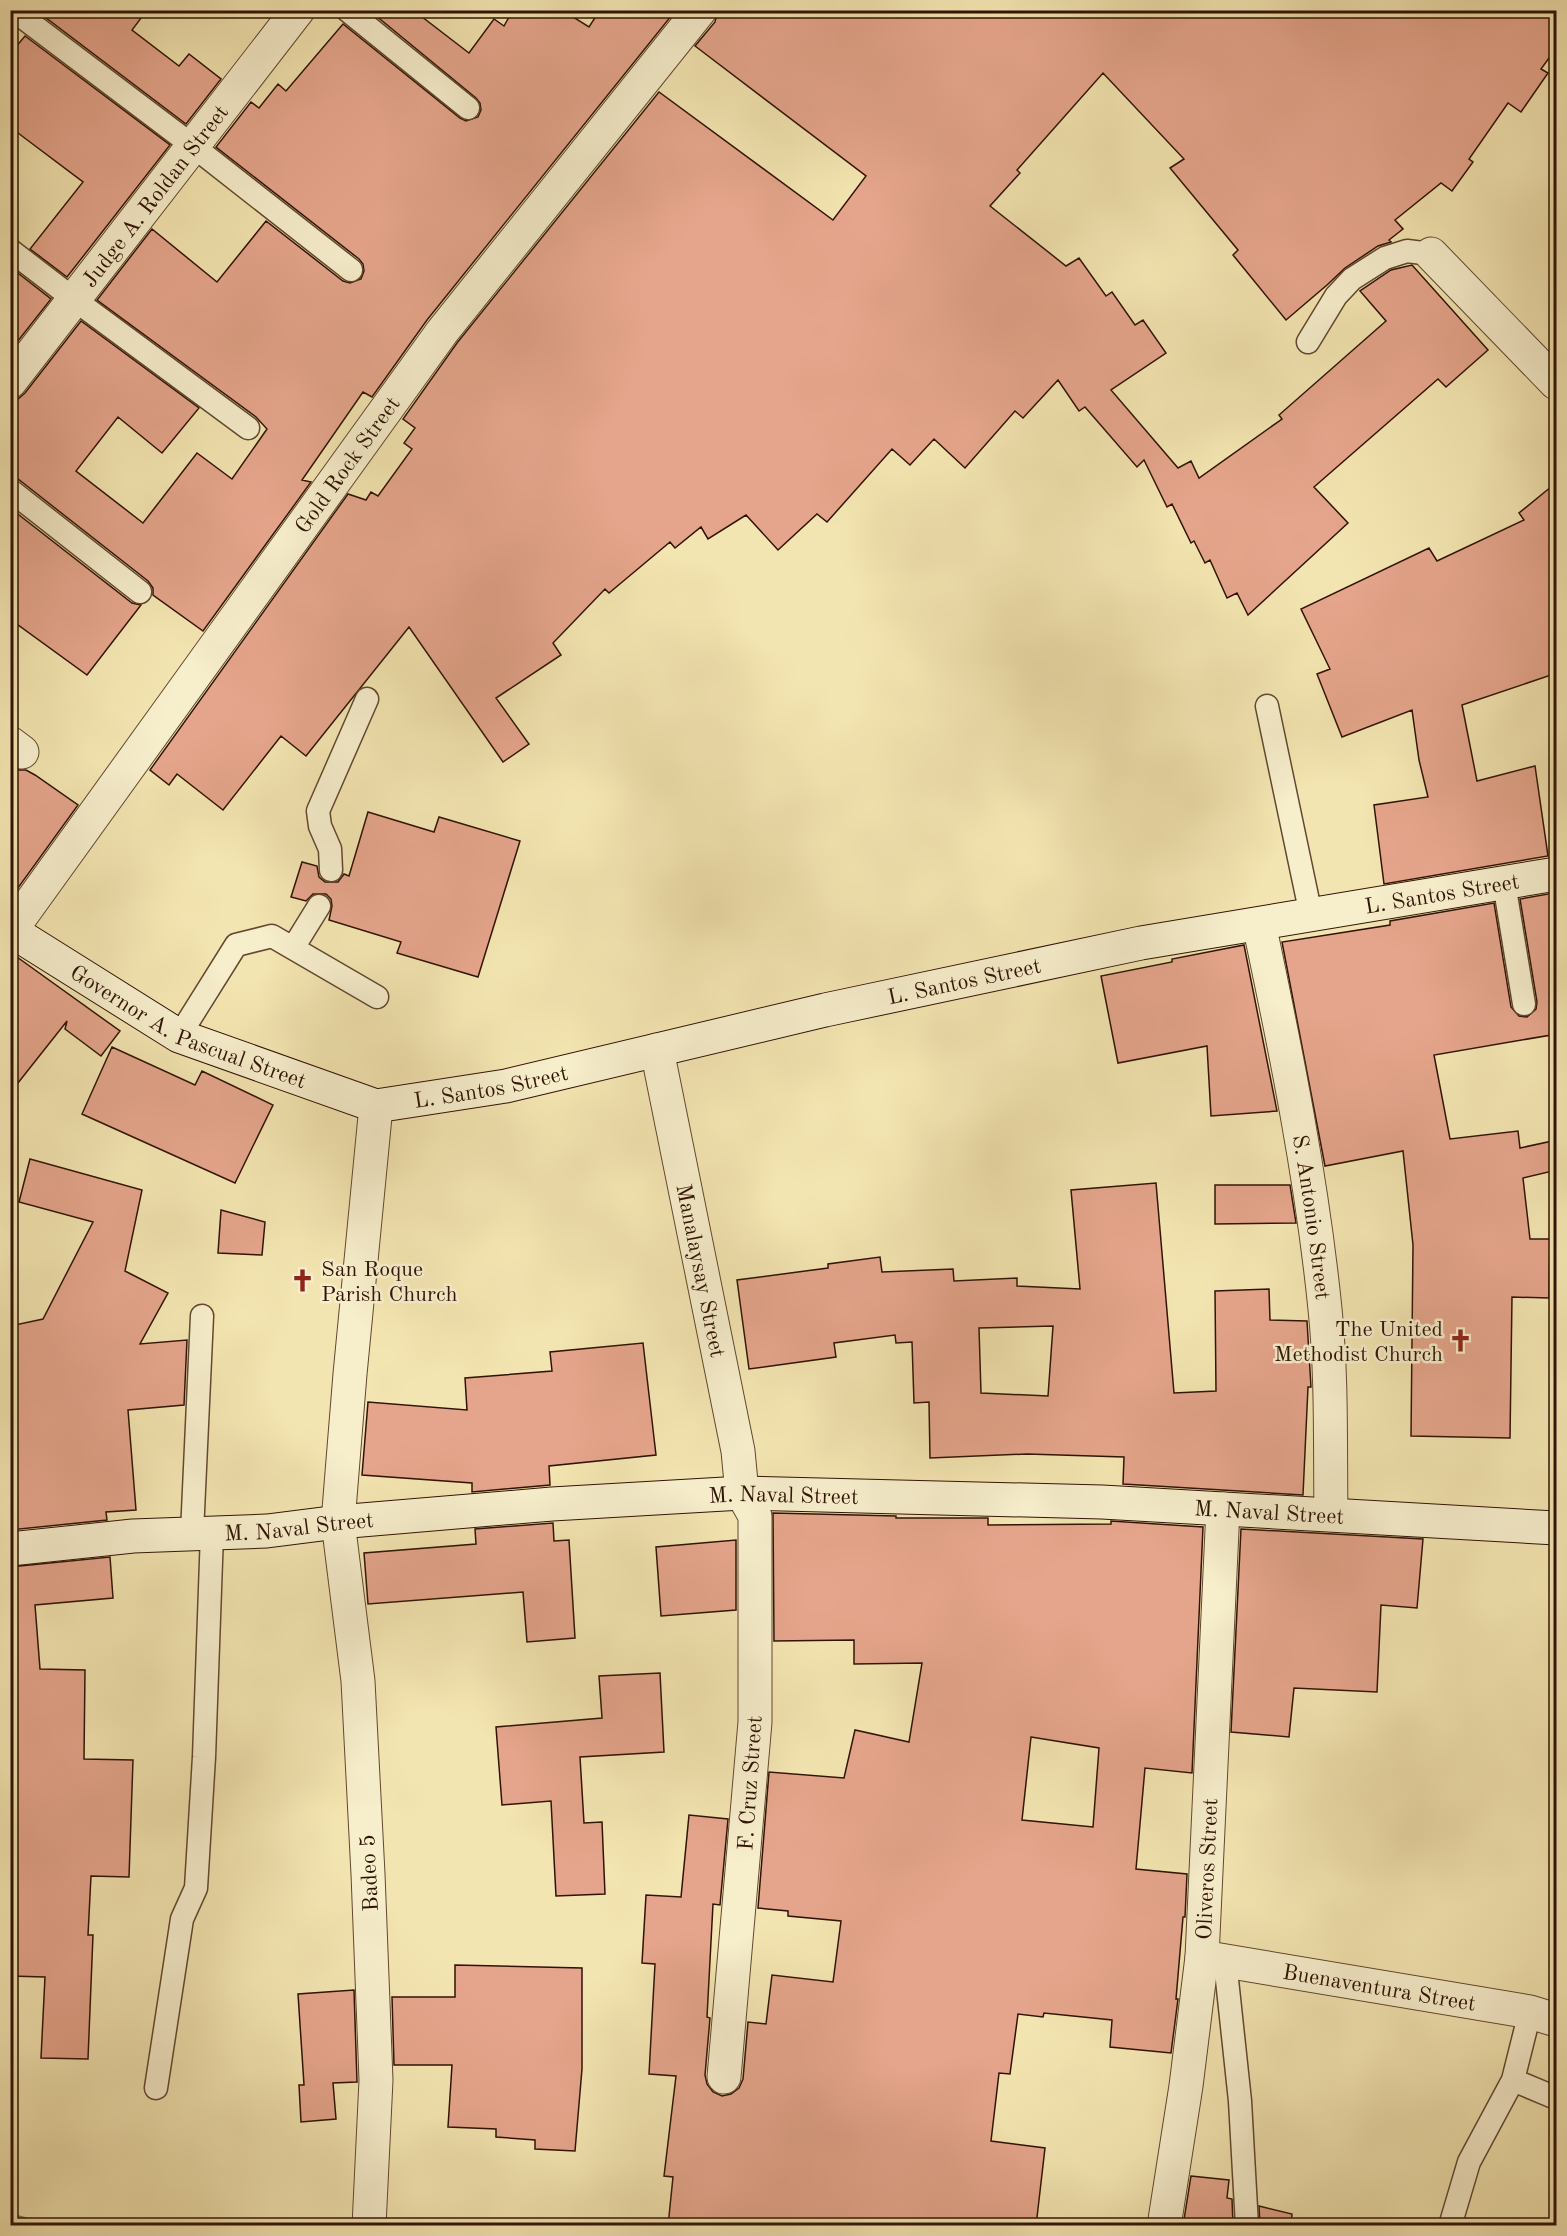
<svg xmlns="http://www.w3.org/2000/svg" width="1567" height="2236" viewBox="0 0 1567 2236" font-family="'Old Standard TT',serif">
<rect width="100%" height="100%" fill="#f3e5b1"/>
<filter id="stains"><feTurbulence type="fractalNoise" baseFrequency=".00333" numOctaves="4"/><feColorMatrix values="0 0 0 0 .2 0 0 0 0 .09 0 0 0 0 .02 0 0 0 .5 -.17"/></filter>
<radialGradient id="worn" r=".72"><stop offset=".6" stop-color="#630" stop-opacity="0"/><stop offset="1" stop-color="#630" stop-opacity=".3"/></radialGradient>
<path fill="#9bbfb0" stroke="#707a6c" stroke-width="1.5" d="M 11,2214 L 52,2225 L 11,2225 Z"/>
<path fill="#e5a58c" stroke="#301305" stroke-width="1.5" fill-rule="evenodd" d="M 44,10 L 147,10 L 132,30 L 179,66 L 189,54 L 221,79 L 186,124 L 41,14 Z
M 369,10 L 413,10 L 469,53 L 494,19 L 504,26 L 513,10 L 562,10 L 589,27 L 600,10 L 676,10 L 427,320 L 372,397 L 363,392 L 302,480 L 311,482 L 203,631 L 153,595 L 153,588 L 148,581 L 18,479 L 10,477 L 10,400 L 18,399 L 25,393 L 81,321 L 199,408 L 162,453 L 118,417 L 76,471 L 143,523 L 197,453 L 232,479 L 267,429 L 256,417 L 97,300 L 152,229 L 217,282 L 266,221 L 343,281 L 350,283 L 361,279 L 364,271 L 363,264 L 359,259 L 216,147 L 251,102 L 259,108 L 278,84 L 286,91 L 343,24 L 460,118 L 466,121 L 478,117 L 481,110 L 480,103 L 476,98 Z
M 718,10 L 1557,10 L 1557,47 L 1541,69 L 1548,73 L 1521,112 L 1508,103 L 1469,159 L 1473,162 L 1452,191 L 1441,183 L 1395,220 L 1403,229 L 1389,240 L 1391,242 L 1378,246 L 1345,268 L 1327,285 L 1286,320 L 1233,255 L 1238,250 L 1170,168 L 1184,159 L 1103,73 L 1017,170 L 1020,173 L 990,206 L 1066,266 L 1079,258 L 1106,296 L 1112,292 L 1135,325 L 1143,320 L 1166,353 L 1111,390 L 1178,468 L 1191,461 L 1199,478 L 1282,419 L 1279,415 L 1386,321 L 1360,291 L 1391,270 L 1412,265 L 1488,350 L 1446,387 L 1438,379 L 1314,487 L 1348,523 L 1248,615 L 1237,593 L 1227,598 L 1210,560 L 1205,563 L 1194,541 L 1191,543 L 1172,504 L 1167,507 L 1144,460 L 1137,467 L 1085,407 L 1079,411 L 1058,380 L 1023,418 L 1015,411 L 965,468 L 934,439 L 910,465 L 892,449 L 827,522 L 817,514 L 778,550 L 746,515 L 708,539 L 701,527 L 675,548 L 670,542 L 609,593 L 605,589 L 553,643 L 561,655 L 496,698 L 529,744 L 503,762 L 409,627 L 306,756 L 281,736 L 223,810 L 177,774 L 169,785 L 150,770 L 348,494 L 366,500 L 371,492 L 378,496 L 412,449 L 404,443 L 415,428 L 403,419 L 457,343 L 659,92 L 833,220 L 866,176 L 695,46 L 715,22 Z
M 25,36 L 170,145 L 67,277 L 30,249 L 83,182 L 10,127 L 10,54 Z
M 14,270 L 51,299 L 10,351 L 10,274 Z
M 1557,482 L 1557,673 L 1462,705 L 1477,781 L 1535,766 L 1548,856 L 1384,884 L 1374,805 L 1428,797 L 1419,760 L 1412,710 L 1342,737 L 1317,674 L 1330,669 L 1301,609 L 1429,548 L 1437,561 L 1524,520 L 1519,513 Z
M 10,508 L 132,603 L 141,605 L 87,675 L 10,619 Z
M 10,767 L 19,770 L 26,770 L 35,775 L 78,805 L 10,899 Z
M 368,812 L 434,832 L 439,817 L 520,841 L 478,977 L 397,953 L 401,942 L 329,920 L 332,906 L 331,899 L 326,894 L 313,894 L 306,901 L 291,897 L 302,862 L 317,866 L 319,877 L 325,882 L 338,882 L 344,874 L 349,876 Z
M 1554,893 L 1557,911 L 1557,1034 L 1434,1055 L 1450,1139 L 1518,1131 L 1520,1148 L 1557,1140 L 1557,1170 L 1523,1178 L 1530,1239 L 1550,1239 L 1549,1298 L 1512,1297 L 1510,1438 L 1411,1436 L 1413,1245 L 1403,1151 L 1325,1166 L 1282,942 L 1390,925 L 1390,921 L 1494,903 L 1511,1007 L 1519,1016 L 1527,1017 L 1536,1009 L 1537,1002 L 1520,899 Z
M 1244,945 L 1277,1111 L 1211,1116 L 1207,1046 L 1118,1063 L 1101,976 L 1172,962 L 1172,959 Z
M 10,952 L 120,1031 L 101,1056 L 65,1029 L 67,1021 L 10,1093 Z
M 112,1047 L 195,1085 L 202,1071 L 273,1105 L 235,1183 L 82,1114 Z
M 30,1159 L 142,1190 L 125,1271 L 168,1293 L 140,1344 L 187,1340 L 184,1405 L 128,1410 L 136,1510 L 106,1512 L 107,1520 L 10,1530 L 10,1326 L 43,1319 L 93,1222 L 19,1202 Z
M 1156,1183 L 1174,1393 L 1216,1391 L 1215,1291 L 1269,1289 L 1270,1320 L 1307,1321 L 1311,1387 L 1308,1387 L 1303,1495 L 1123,1484 L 1124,1457 L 1027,1454 L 930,1458 L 929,1402 L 914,1403 L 912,1342 L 896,1343 L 895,1335 L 834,1343 L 836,1357 L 749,1369 L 737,1280 L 828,1268 L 828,1264 L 880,1257 L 882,1272 L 953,1269 L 954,1281 L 1017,1278 L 1017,1286 L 1080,1289 L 1071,1190 ZM 1053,1326 L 1048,1396 L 981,1393 L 979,1328 Z
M 1215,1185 L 1290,1185 L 1296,1223 L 1215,1224 Z
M 221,1210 L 265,1222 L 262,1255 L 218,1253 Z
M 643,1343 L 656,1455 L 549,1466 L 550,1485 L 472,1492 L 472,1483 L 362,1475 L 368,1402 L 467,1410 L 465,1378 L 552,1371 L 550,1352 Z
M 773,1513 L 896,1516 L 896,1518 L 988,1518 L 988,1525 L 1111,1524 L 1111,1521 L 1203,1527 L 1192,1773 L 1145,1768 L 1136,1869 L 1187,1874 L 1185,1917 L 1183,1917 L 1176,1999 L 1178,1999 L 1171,2053 L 1110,2047 L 1112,2020 L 1044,2013 L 1043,2017 L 1018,2014 L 1010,2074 L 999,2073 L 991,2141 L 1045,2148 L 1036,2226 L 668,2226 L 673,2177 L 664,2176 L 676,2076 L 649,2074 L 655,1964 L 642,1963 L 646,1895 L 681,1897 L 689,1815 L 728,1819 L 720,1905 L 713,1904 L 707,2017 L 710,2018 L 705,2075 L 707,2084 L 713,2092 L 722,2096 L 731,2094 L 739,2088 L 743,2079 L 748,2022 L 766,2024 L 772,1975 L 833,1982 L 841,1921 L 788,1916 L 788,1911 L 758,1908 L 769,1772 L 844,1778 L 855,1730 L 909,1742 L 922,1663 L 854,1664 L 854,1640 L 774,1641 ZM 1031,1737 L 1099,1748 L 1093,1827 L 1022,1820 Z
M 553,1523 L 554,1541 L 569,1540 L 575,1638 L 527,1642 L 523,1592 L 368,1604 L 364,1553 L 476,1544 L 475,1529 Z
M 1241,1529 L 1423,1539 L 1417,1608 L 1381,1605 L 1377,1692 L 1294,1688 L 1289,1737 L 1231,1732 Z
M 736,1540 L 736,1610 L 661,1616 L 656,1547 Z
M 110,1557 L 113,1598 L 35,1605 L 40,1669 L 85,1670 L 84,1759 L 133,1760 L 129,1877 L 91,1876 L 88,1935 L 93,1935 L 88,2059 L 41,2058 L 45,1977 L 10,1976 L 10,1567 Z
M 660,1673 L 664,1752 L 580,1757 L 584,1823 L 602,1822 L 605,1894 L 556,1896 L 551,1801 L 502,1805 L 496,1727 L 602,1718 L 599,1676 Z
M 455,1965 L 582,1968 L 582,2069 L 575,2151 L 535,2149 L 535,2140 L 496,2137 L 496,2129 L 448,2127 L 452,2065 L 394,2065 L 392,1997 L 455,1997 Z
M 354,1990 L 357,2082 L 333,2083 L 336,2119 L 301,2122 L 299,2085 L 304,2085 L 298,1994 Z
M 1191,2176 L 1229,2180 L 1227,2198 L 1232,2199 L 1233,2226 L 1183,2226 Z
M 1259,2206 L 1292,2214 L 1291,2226 L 1260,2226 Z"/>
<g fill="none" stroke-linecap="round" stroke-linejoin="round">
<defs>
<path id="service" d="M 13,10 L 193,146 L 351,270
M 347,10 L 468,108
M 10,250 L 75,300 L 248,428
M 1308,342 L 1336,296 L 1352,279 L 1385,258 L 1407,251 L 1431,254
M 10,490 L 140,592
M 1267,706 L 1311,915
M 331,870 L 330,849 L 320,826 L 318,811 L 367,699
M 1504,883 L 1524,1004
M 293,948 L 319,906
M 179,1036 L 236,945 L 272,936 L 377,997
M 192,1533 L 202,1316
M 1225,1961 L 1240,2101 L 1247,2226
M 1513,2080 L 1556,2098
M 156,2088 L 182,1919 L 196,1888 L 204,1757 L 212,1533
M 1450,2226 L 1469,2162 L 1513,2080 L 1530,2012"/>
<g id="minor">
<path d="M 1431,254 L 1556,383"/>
<path id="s1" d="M 10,382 L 298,10"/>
<path d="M 10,743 L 22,752"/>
<path id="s2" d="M 1259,924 C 1286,1051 1312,1180 1325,1309 C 1332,1377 1330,1446 1331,1514"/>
<path id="s3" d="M 11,930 L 442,332 L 700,10"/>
<path id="s4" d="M 657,1050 L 738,1451 L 742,1493 L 755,1516 L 755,1722 L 724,2077"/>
<path id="s5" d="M 1202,1957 L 1530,2012 L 1556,2020"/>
<path d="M 369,2226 L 376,2080 L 368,1874 L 358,1681 L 338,1522 L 350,1374 L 376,1106"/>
<path id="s6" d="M 1164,2226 L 1186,2086 L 1202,1957 L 1223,1509"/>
</g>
<g id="secondary">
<path id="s7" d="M 10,930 L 179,1036 L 376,1106 L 506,1086 L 825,1010 L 1141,943 L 1556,874"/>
<path id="s8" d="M 10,1549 L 133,1536 L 267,1531 L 338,1522 L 552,1504 L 742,1493 L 1102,1502 L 1556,1528"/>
</g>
</defs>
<use href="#service" stroke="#614830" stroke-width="25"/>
<use href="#minor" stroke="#614830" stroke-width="35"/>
<use href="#secondary" stroke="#301305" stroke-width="35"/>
<use href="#service" stroke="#f7eecc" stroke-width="22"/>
<use href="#minor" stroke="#f7eecc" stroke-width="33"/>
<use href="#secondary" stroke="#f7eecc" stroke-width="33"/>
</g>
<defs>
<symbol id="church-bare" viewBox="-9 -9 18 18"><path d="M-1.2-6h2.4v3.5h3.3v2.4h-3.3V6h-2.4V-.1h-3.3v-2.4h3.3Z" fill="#8f2418" stroke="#f7eecc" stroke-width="2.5" paint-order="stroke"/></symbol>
</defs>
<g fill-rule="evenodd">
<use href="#church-bare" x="286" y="1264" width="33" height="33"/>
<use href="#church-bare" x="1444" y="1324" width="33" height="33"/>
</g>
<g text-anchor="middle" stroke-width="5" stroke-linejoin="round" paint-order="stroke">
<g font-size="22" fill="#301305" stroke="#f7eecc">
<text dy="8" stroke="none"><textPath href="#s1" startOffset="236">Judge A. Roldan Street</textPath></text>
<text dy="8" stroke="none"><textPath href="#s3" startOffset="574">Gold Rock Street</textPath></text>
<text dy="8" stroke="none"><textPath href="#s7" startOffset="1496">L. Santos Street</textPath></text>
<text dy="8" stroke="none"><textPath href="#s7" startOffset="1010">L. Santos Street</textPath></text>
<text dy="8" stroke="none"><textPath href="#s7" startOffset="204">Governor A. Pascual Street</textPath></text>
<text dy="8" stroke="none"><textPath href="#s7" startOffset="525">L. Santos Street</textPath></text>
<text dy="8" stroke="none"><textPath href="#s2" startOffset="298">S. Antonio Street</textPath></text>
<text dy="8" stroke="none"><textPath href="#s4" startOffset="225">Manalaysay Street</textPath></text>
<text dy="8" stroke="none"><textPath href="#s8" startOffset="776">M. Naval Street</textPath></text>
<text dy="8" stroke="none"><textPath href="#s8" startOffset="1262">M. Naval Street</textPath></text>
<text dy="8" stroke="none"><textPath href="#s8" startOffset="290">M. Naval Street</textPath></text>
<text transform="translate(749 1783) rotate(-86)" y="8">F. Cruz Street</text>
<text dy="8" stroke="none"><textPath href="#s6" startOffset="360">Oliveros Street</textPath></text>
<text transform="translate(368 1873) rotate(-93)" y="8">Badeo 5</text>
<text dy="8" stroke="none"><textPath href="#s5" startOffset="180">Buenaventura Street</textPath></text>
</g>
<g font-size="22" fill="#301305" stroke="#f7eecc" text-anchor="start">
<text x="321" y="1276">San Roque<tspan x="321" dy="25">Parish Church</tspan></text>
<text x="1443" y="1336" text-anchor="end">The United<tspan x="1443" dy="25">Methodist Church</tspan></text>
</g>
</g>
<rect width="1567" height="2236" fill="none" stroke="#f3e5b1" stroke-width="36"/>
<rect x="12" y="12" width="1543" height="2212" fill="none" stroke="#301305" stroke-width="3"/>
<rect x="18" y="18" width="1531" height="2200" fill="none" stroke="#301305" stroke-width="1.5"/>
<rect width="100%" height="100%" filter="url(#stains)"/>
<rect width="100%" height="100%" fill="url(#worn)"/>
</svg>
